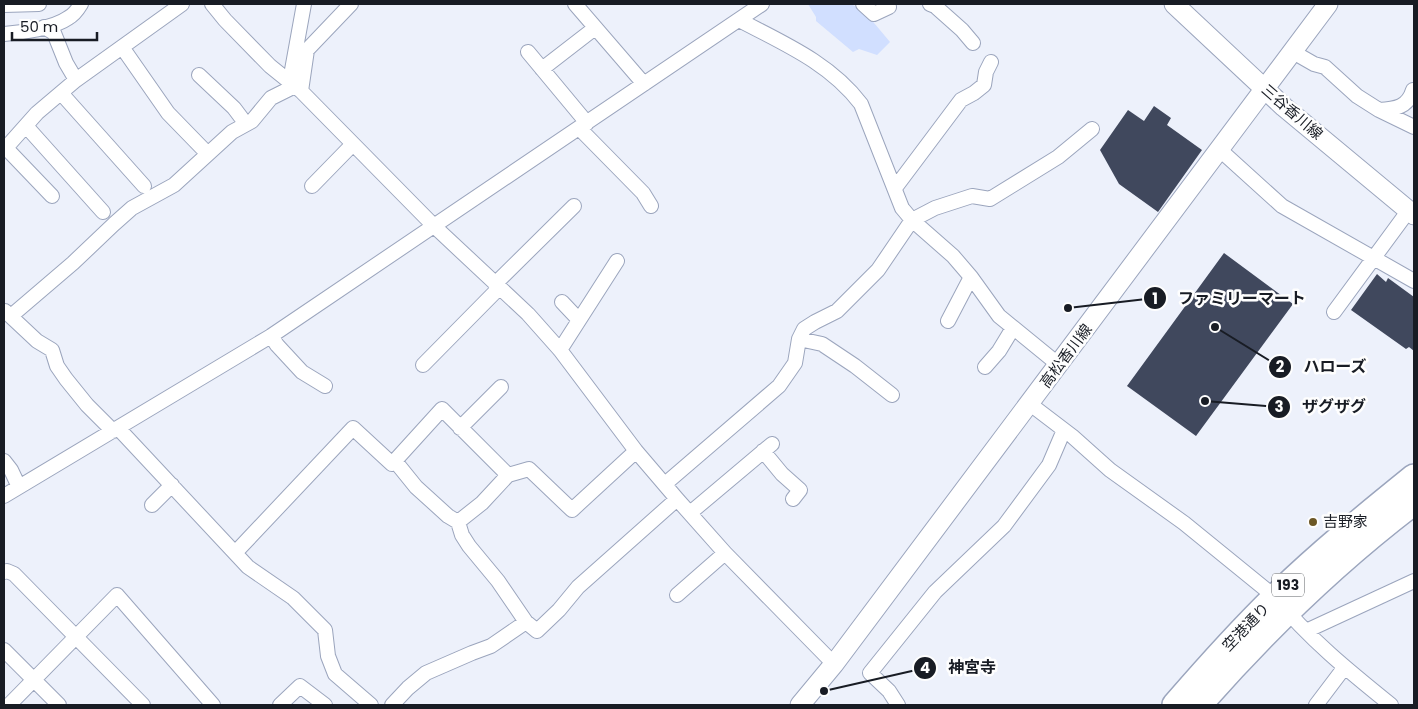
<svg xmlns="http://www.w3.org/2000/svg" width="1418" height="709" viewBox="0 0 1418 709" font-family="Poppins,'Noto Sans JP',sans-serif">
<rect width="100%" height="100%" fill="#edf1fb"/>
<path fill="#d1dfff" d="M 808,4 L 851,4 L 864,11 L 890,42 L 877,55 L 859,49 L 853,52 L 816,21 L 816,17 Z"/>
<path fill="#40485d" d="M 1154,106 L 1171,118 L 1167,125 L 1202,150 L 1158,212 L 1119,184 L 1100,150 L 1128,110 L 1144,121 Z
M 1224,253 L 1293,304 L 1196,436 L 1127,386 Z
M 1377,274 L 1386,282 L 1388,278 L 1414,297 L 1414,351 L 1409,347 L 1406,349 L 1351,310 Z"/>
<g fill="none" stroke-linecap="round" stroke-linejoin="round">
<defs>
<path id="street" d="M 212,4 L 225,20 L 270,66 L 301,91 L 434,226 L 528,314 L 560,350 L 636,451 L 677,499 L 725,553 L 834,664
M 575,4 L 644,84
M 863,4 L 874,14 L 889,7
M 930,4 L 935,6 L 962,30 L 973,43
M 4,5 L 39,4
M 739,20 C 783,43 830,63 861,104 L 902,208 L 912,220 L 953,256 L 971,277 L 999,316 L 1059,365
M 44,27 L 54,33 L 66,63 L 76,80
M 4,34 C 21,33 54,28 68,18 C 74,15 78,9 81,4
M 122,47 L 168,113 L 204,150
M 528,52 L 587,123
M 1293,52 L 1314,64 L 1325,67 L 1357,96 L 1379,110 L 1414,127
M 542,69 L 595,28
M 199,75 L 234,108 L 246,124
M 290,81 L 304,4
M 301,91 L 307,50 L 351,4
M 61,93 L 144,186
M 1379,110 C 1396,109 1408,107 1413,90
M 26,126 L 103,212
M 579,128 L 643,193 L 651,206
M 6,148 L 52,196
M 1219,149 L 1282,206 L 1414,281
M 4,150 L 37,113 L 76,80 L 182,4
M 312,186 L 353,144
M 895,188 L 961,100 L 974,93 L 984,85 L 986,72 L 991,62
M 495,284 L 574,206
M 562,302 L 579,320
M 5,311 L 37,341 L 52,350 L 57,366 L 66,379 L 87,405 L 113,431
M 1334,312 L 1409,210
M 11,316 L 73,263 L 114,224 L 132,208 L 174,185 L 232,132 L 252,121 L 271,98 L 295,86
M 948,321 L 971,277
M 271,336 L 277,345 L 302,372 L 325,386
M 799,339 L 822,344 L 855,366 L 892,395
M 560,350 L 617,261
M 423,365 L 499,288
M 985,367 L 999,351 L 1013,328
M 1030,404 L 1072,436 L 1110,470 L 1184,523 L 1275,597 C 1308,638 1350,672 1391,705
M 118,428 L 248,567 L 293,598 L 325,630 L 328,656 L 335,674 L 371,705
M 460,428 L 501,387
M 763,451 L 782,474 L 800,490 L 793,499
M 4,461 L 11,470 L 19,487
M 395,461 L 416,487 L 448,516 L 458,522 L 462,535 L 469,546 L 498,581 L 526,622
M 665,484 L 779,386 L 795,363 L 799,339 L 804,329 L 815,322 L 837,311 L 878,270 L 912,220 L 935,208 L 972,196 L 990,199 L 1058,157 L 1092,129
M 4,496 L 271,336 L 762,4
M 152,505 L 172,485
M 690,513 L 772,444
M 458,522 L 482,503 L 508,475
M 235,553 L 353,428 L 392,464 L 442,409 L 508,475 L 529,469 L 572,510 L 636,451
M 4,572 L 7,571 L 14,574 L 143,705
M 677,595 L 725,553
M 1306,631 L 1414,581
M 4,650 L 59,705
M 9,705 L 117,595 L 213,705
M 280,705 L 300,686 L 325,705
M 392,705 L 408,688 L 426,673 L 472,653 L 491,646 L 526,622 L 537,631 L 559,610 L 578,587 L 677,499
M 898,705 L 889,691 L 870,673 L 935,592 L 1004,526 L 1049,465 L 1064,430
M 1316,705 L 1344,668"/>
<path id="secondary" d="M 1174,4 L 1284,107 L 1414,215
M 800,705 L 834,664 L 1328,4"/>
<path id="highway" d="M 1175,705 C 1207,668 1240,631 1276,596 C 1319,554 1367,515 1414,477
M 1199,705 C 1264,631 1335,562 1414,502"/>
</defs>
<use href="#street" stroke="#9ba5bd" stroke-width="16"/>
<use href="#secondary" stroke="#9ba5bd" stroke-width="21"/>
<use href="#highway" stroke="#9ba5bd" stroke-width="28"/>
<use href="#street" stroke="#fff" stroke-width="14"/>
<use href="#secondary" stroke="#fff" stroke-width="19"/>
<use href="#highway" stroke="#fff" stroke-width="25"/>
</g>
<circle fill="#6b5726" stroke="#fefefe" stroke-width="2" cx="1313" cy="522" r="5"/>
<g text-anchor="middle" stroke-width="5" stroke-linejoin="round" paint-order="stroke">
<rect fill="#fefefe" stroke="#5d6065" stroke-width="1" x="1272" y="573.5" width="32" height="23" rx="4"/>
<g font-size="14" font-weight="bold" fill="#181c24">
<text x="1288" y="590">193</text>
</g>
<g font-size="15" fill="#181c24" stroke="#fefefe">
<text transform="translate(1292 112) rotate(41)" y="5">三谷香川線</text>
<text transform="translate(1066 356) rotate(-53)" y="5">高松香川線</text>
<text transform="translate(1246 627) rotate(-46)" y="5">空港通り</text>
</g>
<g font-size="15" fill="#181c24" stroke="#fefefe" text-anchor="start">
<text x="1323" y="527">吉野家</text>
</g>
</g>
<path fill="none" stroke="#181c24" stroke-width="2" d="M1068 308L1155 298M1215 327L1280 367M1205 401L1279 407M824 691L925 668"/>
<g fill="#181c24" stroke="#fefefe" stroke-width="2">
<circle cx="1068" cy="308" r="5"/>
<circle cx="1215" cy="327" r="5"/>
<circle cx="1205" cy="401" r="5"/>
<circle cx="824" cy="691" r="5"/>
<circle cx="1155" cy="298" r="12"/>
<circle cx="1280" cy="367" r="12"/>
<circle cx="1279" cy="407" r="12"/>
<circle cx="925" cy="668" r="12"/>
</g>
<g font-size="15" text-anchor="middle" font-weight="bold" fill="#fff">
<text x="1155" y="304">1</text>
<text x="1280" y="372">2</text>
<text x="1279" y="412">3</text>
<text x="925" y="673">4</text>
</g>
<g font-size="16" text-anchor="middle" font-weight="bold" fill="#181c24" stroke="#fefefe" stroke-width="5" stroke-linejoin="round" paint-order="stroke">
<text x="1242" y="304">ファミリーマート</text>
<text x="1335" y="372">ハローズ</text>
<text x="1334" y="412">ザグザグ</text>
<text x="972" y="673">神宮寺</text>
</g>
<rect width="1418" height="709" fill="none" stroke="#181c24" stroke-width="10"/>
<path d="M12 32v8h85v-8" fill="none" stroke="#181c24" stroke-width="2.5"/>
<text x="20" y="32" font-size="15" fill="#181c24" stroke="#fefefe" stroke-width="4" paint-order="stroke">50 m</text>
</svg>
